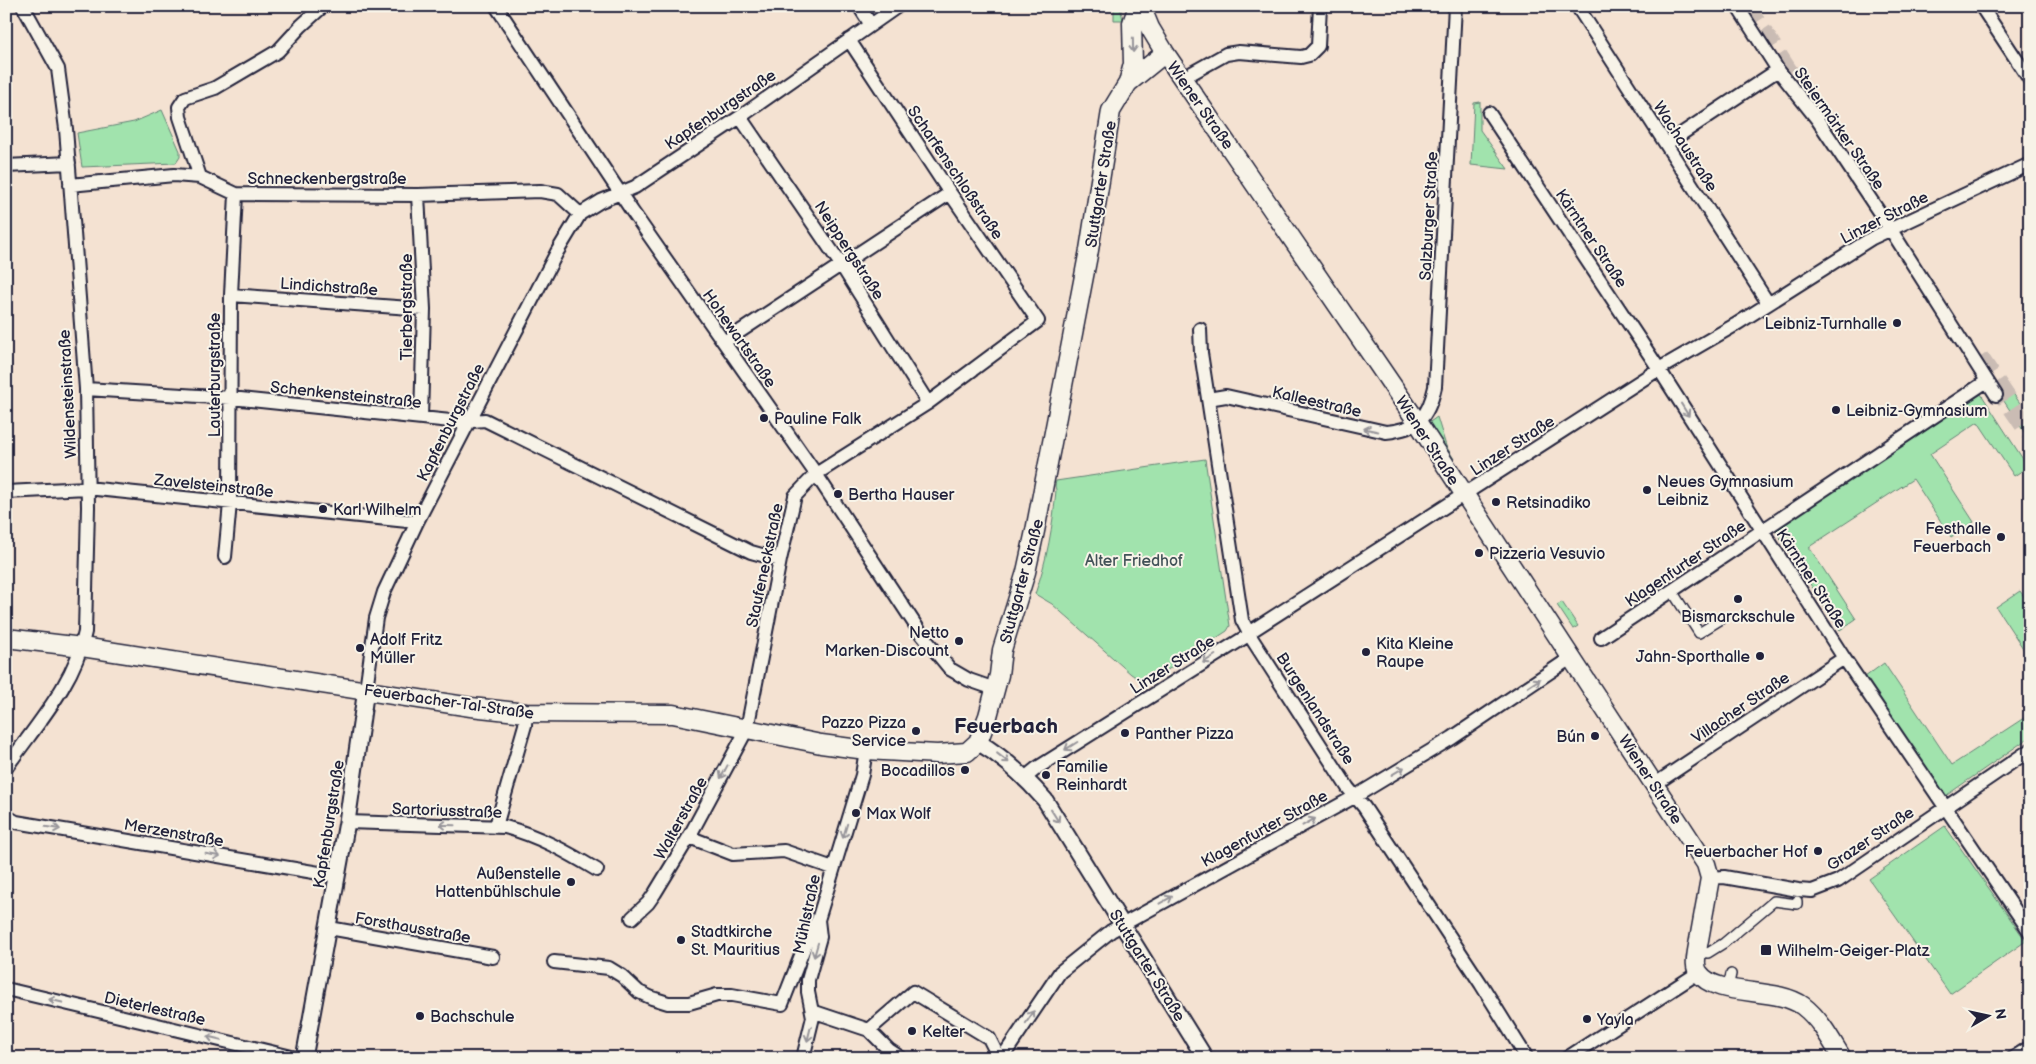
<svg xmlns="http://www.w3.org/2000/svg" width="2036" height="1064" viewBox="0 0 2036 1064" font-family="'Balsamiq Sans',sans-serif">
<rect width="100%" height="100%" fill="#f4e2d2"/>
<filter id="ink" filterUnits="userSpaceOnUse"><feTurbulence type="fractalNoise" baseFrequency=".02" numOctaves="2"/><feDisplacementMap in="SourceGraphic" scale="10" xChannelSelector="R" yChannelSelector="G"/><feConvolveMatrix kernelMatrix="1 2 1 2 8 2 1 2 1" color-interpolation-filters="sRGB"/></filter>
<g filter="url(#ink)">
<path fill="#a1e3ad" stroke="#628274" d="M 1114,6 L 1120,6 L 1123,20 L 1114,20 Z
M 1480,102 L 1480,130 L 1508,169 L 1471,165 L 1474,103 Z
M 162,110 L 180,151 L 180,157 L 176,163 L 82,167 L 77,133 L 134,122 Z
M 2007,385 L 2030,417 L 2030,441 L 1998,392 Z
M 1981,394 L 2028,467 L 2014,476 L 1978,422 L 1930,454 L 1974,522 L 1951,537 L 1913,479 L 1809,547 L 1856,619 L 1840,630 L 1775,530 Z
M 1437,417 L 1446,446 L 1454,459 L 1451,462 L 1427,424 Z
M 1205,459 L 1230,626 L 1227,631 L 1146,684 L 1131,674 L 1052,604 L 1035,594 C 1047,560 1053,526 1056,490 L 1055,486 L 1056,481 Z
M 2020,591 L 2030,605 L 2030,659 L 1996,607 Z
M 1562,602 L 1578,626 L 1573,629 L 1557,605 Z
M 1884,663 L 1952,765 L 2030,714 L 2030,737 L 1944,797 L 1865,677 Z
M 1945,826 L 2026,941 L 1950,994 L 1869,879 Z"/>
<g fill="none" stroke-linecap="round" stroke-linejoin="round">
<path stroke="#cabcb4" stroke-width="20" stroke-dasharray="20 10" stroke-linecap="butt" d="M 1745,6 L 1806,99
M 1979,358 L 2030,433"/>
<defs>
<path id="pedestrian" d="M 1672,591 L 1699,633 L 1720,620
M 1697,951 L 1708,953 L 1724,943 L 1774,901 L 1797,904 L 1797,901
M 1728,988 L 1731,974"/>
<path id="minor" d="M 496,6 L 632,211 L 816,474 L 922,635 L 950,669 L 969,680 L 995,689
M 859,6 L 871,25
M 1577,6 L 1768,303
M 1737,6 L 1778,70 L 1817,119 L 1891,230 L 1996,395
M 1981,6 L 2030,80
M 1183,78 L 1226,54 L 1239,52 L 1301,57 L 1309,55 L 1318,46 L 1320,6
M 1489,113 L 1659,369 L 1844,658 L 2030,932
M 740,117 L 840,263 L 928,403
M 1666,144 L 1778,70
M 6,166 L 69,163
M 200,177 L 180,117 L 179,107 L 185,98 L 215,88 L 278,51 L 301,26 L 323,6
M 70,185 L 174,175 L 200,177 L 236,194 L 418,195 L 540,191 L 558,194 L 580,214
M 418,195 L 424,309 L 421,418
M 231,295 L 424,309
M 1200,329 L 1201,353 L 1242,620 L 1252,639 L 1348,788 L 1364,807 L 1481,984 L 1527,1058
M 724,342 L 950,193
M 86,389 L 231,398 L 460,422 L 485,420 L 751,552 L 780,560
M 1208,399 L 1226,396 L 1386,432 C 1418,429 1428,418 1435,387 L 1455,6
M 6,492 L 87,488 L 417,522
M 225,557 L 230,503 L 231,295 L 236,194
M 1601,638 L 1987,381
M 366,689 L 376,618 L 384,592 L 417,522 L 557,252 L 580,214 L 601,201 L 635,187 L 740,117 L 898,6
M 6,768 C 35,726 75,683 85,632 L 88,507 L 86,389 L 66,129 L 58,69 L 23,6
M 1026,777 L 1037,768 L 1250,634 L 1253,630 L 1659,369 L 1735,325 L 1872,238 L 2030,164
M 1655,784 L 1844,658
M 6,816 L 16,822 L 337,876
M 347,822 L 505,827 C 539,836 567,852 597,870
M 496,826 L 525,725 L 526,713
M 689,837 L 733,854 L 784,851 L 833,868
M 1710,878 L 1724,877 L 1798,890 L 1812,891 L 1838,881 L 2030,750
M 632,918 L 648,903 L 655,893 L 689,837 L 747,729 L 780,560 L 795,496 L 816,474 L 928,403 L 1038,321 L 950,193 L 849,40
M 329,928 L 493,957
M 554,962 L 609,968 L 622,976 L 639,992 L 652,998 L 668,1003 L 689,1003 L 717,995 L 732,995 L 782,1004 L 811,930 L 818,920
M 6,989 L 296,1058
M 812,1011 L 869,1030 L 889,1050 L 901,1058
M 869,1030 L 913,992 L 989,1038 L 999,1058
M 803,1058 L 813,1017 L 808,992 L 808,980 L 820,937 L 818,920 L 862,775 L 866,750
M 1002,1058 L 1060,972 L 1111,931 L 1356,796 L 1452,738 L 1572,657
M 1567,1058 L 1698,973
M 2013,1058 L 2030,1047"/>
<path id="tertiary" d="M 978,742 C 1005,758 1025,777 1045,800 L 1205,1058
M 304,1058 L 347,822 L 366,689"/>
<path id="secondary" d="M 1141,6 L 1150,28 L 1165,53 L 1418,423 L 1706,864 L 1710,878 L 1697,951 C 1696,958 1694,967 1699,973 C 1716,998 1777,986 1803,1006 C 1820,1019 1831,1040 1842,1058
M 1128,83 L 1133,64 L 1132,23 L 1138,6
M 6,638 L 82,647 L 471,707 L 526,713 L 673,714 L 821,744 L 866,750 L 937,754 L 967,752 L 978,742 L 988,716 L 999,675 L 1002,650 L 1026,572 L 1035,531 L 1089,250 L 1111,111 L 1128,83 L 1165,53"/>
</defs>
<use href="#pedestrian" stroke="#22223b" stroke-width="12"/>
<use href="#minor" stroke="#22223b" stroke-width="16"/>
<use href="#tertiary" stroke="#22223b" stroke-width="19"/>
<use href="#secondary" stroke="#22223b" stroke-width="21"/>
<use href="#pedestrian" stroke="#f7f3e8" stroke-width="9"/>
<use href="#minor" stroke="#f7f3e8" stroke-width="12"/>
<use href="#tertiary" stroke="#f7f3e8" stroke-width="15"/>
<use href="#secondary" stroke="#f7f3e8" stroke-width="18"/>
</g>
<defs><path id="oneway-shaft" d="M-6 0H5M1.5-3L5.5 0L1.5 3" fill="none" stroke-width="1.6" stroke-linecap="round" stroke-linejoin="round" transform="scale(1.25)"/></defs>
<g stroke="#97959a">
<use href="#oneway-shaft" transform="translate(1133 45) rotate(89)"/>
<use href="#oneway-shaft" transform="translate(1685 410) rotate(58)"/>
<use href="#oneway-shaft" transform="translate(1371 430) rotate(-169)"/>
<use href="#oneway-shaft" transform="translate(1209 659) rotate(148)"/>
<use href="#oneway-shaft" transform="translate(1534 683) rotate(-34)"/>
<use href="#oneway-shaft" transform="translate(1071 746) rotate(148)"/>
<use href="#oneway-shaft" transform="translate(1003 758) rotate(38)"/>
<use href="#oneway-shaft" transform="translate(1398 771) rotate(-31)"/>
<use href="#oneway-shaft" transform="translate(724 772) rotate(118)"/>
<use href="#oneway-shaft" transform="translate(1055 816) rotate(58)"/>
<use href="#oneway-shaft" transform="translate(1309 822) rotate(-29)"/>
<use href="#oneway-shaft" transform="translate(447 825) rotate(-178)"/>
<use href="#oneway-shaft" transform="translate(53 828) rotate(10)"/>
<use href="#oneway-shaft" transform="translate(845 831) rotate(107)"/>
<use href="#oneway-shaft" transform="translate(213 855) rotate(10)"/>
<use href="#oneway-shaft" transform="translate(1166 900) rotate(-29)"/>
<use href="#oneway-shaft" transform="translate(816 950) rotate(106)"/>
<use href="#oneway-shaft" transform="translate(56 1001) rotate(-167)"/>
<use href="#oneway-shaft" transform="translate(1030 1017) rotate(-56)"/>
<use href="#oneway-shaft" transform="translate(809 1034) rotate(104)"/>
<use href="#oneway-shaft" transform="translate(214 1038) rotate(-167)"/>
</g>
</g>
<g fill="#22223b" stroke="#f7f3e8" stroke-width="2">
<circle cx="1897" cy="323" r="5"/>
<circle cx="1836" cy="410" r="5"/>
<circle cx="764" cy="418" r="5"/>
<circle cx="1647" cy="490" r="5"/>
<circle cx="838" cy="494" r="5"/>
<circle cx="1496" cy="502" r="5"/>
<circle cx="323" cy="509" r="5"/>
<circle cx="2001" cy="537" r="5"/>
<circle cx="1479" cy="553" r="5"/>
<circle cx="1738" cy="599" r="5"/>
<circle cx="959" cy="641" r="5"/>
<circle cx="360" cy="648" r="5"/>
<circle cx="1366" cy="652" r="5"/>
<circle cx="1760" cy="656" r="5"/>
<circle cx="916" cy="731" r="5"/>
<circle cx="1125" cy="733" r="5"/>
<circle cx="1595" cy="736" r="5"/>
<circle cx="965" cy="770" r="5"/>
<circle cx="1046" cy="775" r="5"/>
<circle cx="856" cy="813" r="5"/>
<circle cx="1818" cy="851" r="5"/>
<circle cx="571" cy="882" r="5"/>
<circle cx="681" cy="940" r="5"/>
<rect x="1760" y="944" width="12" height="12" rx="2.5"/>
<circle cx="420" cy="1016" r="5"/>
<circle cx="1587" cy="1019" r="5"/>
<circle cx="912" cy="1031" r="5"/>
</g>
<g text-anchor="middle" stroke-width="4" stroke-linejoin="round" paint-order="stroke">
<g font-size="16" fill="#22223b" stroke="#f7f3e8">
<text transform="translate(1201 105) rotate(55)" y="6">Wiener Straße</text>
<text transform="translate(720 109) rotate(-34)" y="6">Kapfenburgstraße</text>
<text transform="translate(1840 128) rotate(55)" y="6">Steiermärker Straße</text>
<text transform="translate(1686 146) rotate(57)" y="6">Wachaustraße</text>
<text transform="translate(956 172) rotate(56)" y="6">Scharfenschloßstraße</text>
<text x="327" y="184">Schneckenbergstraße</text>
<text transform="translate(1100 184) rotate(-81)" y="6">Stuttgarter Straße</text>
<text transform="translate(1428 216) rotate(-87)" y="6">Salzburger Straße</text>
<text transform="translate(1884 217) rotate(-27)" y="6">Linzer Straße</text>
<text transform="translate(1592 238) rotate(56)" y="6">Kärntner Straße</text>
<text transform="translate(850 250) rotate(57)" y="6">Neippergstraße</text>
<text transform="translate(329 286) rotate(4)" y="6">Lindichstraße</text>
<text transform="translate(406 307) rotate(-90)" y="6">Tierbergstraße</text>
<text transform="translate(740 338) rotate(55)" y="6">Hohewartstraße</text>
<text transform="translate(214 375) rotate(-90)" y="6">Lauterburgstraße</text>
<text transform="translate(67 394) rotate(-93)" y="6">Wildensteinstraße</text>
<text transform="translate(346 394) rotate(6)" y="6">Schenkensteinstraße</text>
<text transform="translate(1317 401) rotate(13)" y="6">Kalleestraße</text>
<text transform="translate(450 422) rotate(-63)" y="6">Kapfenburgstraße</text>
<text transform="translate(1428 440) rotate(57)" y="6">Wiener Straße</text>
<text transform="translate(1512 445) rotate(-33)" y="6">Linzer Straße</text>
<text transform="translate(214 485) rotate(6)" y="6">Zavelsteinstraße</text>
<text transform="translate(1685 563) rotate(-34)" y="6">Klagenfurter Straße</text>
<text transform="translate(764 565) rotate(-78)" y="6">Staufeneckstraße</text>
<text transform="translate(1812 578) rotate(57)" y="6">Kärntner Straße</text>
<text transform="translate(1021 581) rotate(-75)" y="6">Stuttgarter Straße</text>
<text transform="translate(1172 664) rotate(-32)" y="6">Linzer Straße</text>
<text transform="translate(449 701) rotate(8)" y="6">Feuerbacher-Tal-Straße</text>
<text transform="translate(1740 707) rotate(-34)" y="6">Villacher Straße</text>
<text transform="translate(1316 708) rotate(57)" y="6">Burgenlandstraße</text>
<text transform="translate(1651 779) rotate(57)" y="6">Wiener Straße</text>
<text transform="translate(447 810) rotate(2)" y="6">Sartoriusstraße</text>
<text transform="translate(680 818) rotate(-61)" y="6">Walterstraße</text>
<text transform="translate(328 824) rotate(-81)" y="6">Kapfenburgstraße</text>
<text transform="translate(1264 828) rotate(-29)" y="6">Klagenfurter Straße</text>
<text transform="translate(174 832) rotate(10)" y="6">Merzenstraße</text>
<text transform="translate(1870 838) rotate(-34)" y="6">Grazer Straße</text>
<text transform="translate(806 914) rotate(-78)" y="6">Mühlstraße</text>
<text transform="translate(413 927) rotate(10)" y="6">Forsthausstraße</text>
<text transform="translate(1148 965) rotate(58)" y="6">Stuttgarter Straße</text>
<text transform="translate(155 1008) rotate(13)" y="6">Dieterlestraße</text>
</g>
<g font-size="16" fill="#22223b" stroke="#f7f3e8" text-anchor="start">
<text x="1887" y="329" text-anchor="end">Leibniz-Turnhalle</text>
<text x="1846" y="416">Leibniz-Gymnasium</text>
<text x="774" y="424">Pauline Falk</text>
<text x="1657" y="487">Neues Gymnasium<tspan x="1657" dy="18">Leibniz</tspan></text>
<text x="848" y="500">Bertha Hauser</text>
<text x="1506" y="508">Retsinadiko</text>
<text x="333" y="515">Karl Wilhelm</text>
<text x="1991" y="534" text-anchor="end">Festhalle<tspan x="1991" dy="18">Feuerbach</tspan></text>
<text x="1489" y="559">Pizzeria Vesuvio</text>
<text x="1738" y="622" text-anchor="middle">Bismarckschule</text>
<text x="949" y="638" text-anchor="end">Netto<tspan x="949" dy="18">Marken-Discount</tspan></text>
<text x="370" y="645">Adolf Fritz<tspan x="370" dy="18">Müller</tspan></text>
<text x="1376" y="649">Kita Kleine<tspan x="1376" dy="18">Raupe</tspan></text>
<text x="1750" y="662" text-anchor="end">Jahn-Sporthalle</text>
<text x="906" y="728" text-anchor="end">Pazzo Pizza<tspan x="906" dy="18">Service</tspan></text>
<text x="1135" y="739">Panther Pizza</text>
<text x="1585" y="742" text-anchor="end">Bún</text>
<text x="1056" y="772">Familie<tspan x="1056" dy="18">Reinhardt</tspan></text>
<text x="955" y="776" text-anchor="end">Bocadillos</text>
<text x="866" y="819">Max Wolf</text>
<text x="1808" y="857" text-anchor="end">Feuerbacher Hof</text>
<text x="561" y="879" text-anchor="end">Außenstelle<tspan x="561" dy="18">Hattenbühlschule</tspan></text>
<text x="691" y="937">Stadtkirche<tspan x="691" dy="18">St. Mauritius</tspan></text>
<text x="1777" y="956">Wilhelm-Geiger-Platz</text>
<text x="430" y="1022">Bachschule</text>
<text x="1597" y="1025">Yayla</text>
<text x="922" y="1037">Kelter</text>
</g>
<g font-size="16" fill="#425258" stroke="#f7f3e8">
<text x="1134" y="566">Alter Friedhof</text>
</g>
<g font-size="21" font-weight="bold" fill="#22223b" stroke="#f7f3e8">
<text x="1006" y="733">Feuerbach</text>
</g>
</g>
<rect width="2036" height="1064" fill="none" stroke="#f7f3e8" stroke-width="25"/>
<rect x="12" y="12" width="2011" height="1039" fill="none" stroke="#22223b" stroke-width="2" filter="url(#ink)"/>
<g transform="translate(1988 1016) rotate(81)" stroke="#f7f3e8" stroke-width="4" paint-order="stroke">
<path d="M0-4L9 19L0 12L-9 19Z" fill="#22223b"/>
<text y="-8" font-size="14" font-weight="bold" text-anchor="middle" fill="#22223b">N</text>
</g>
</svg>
